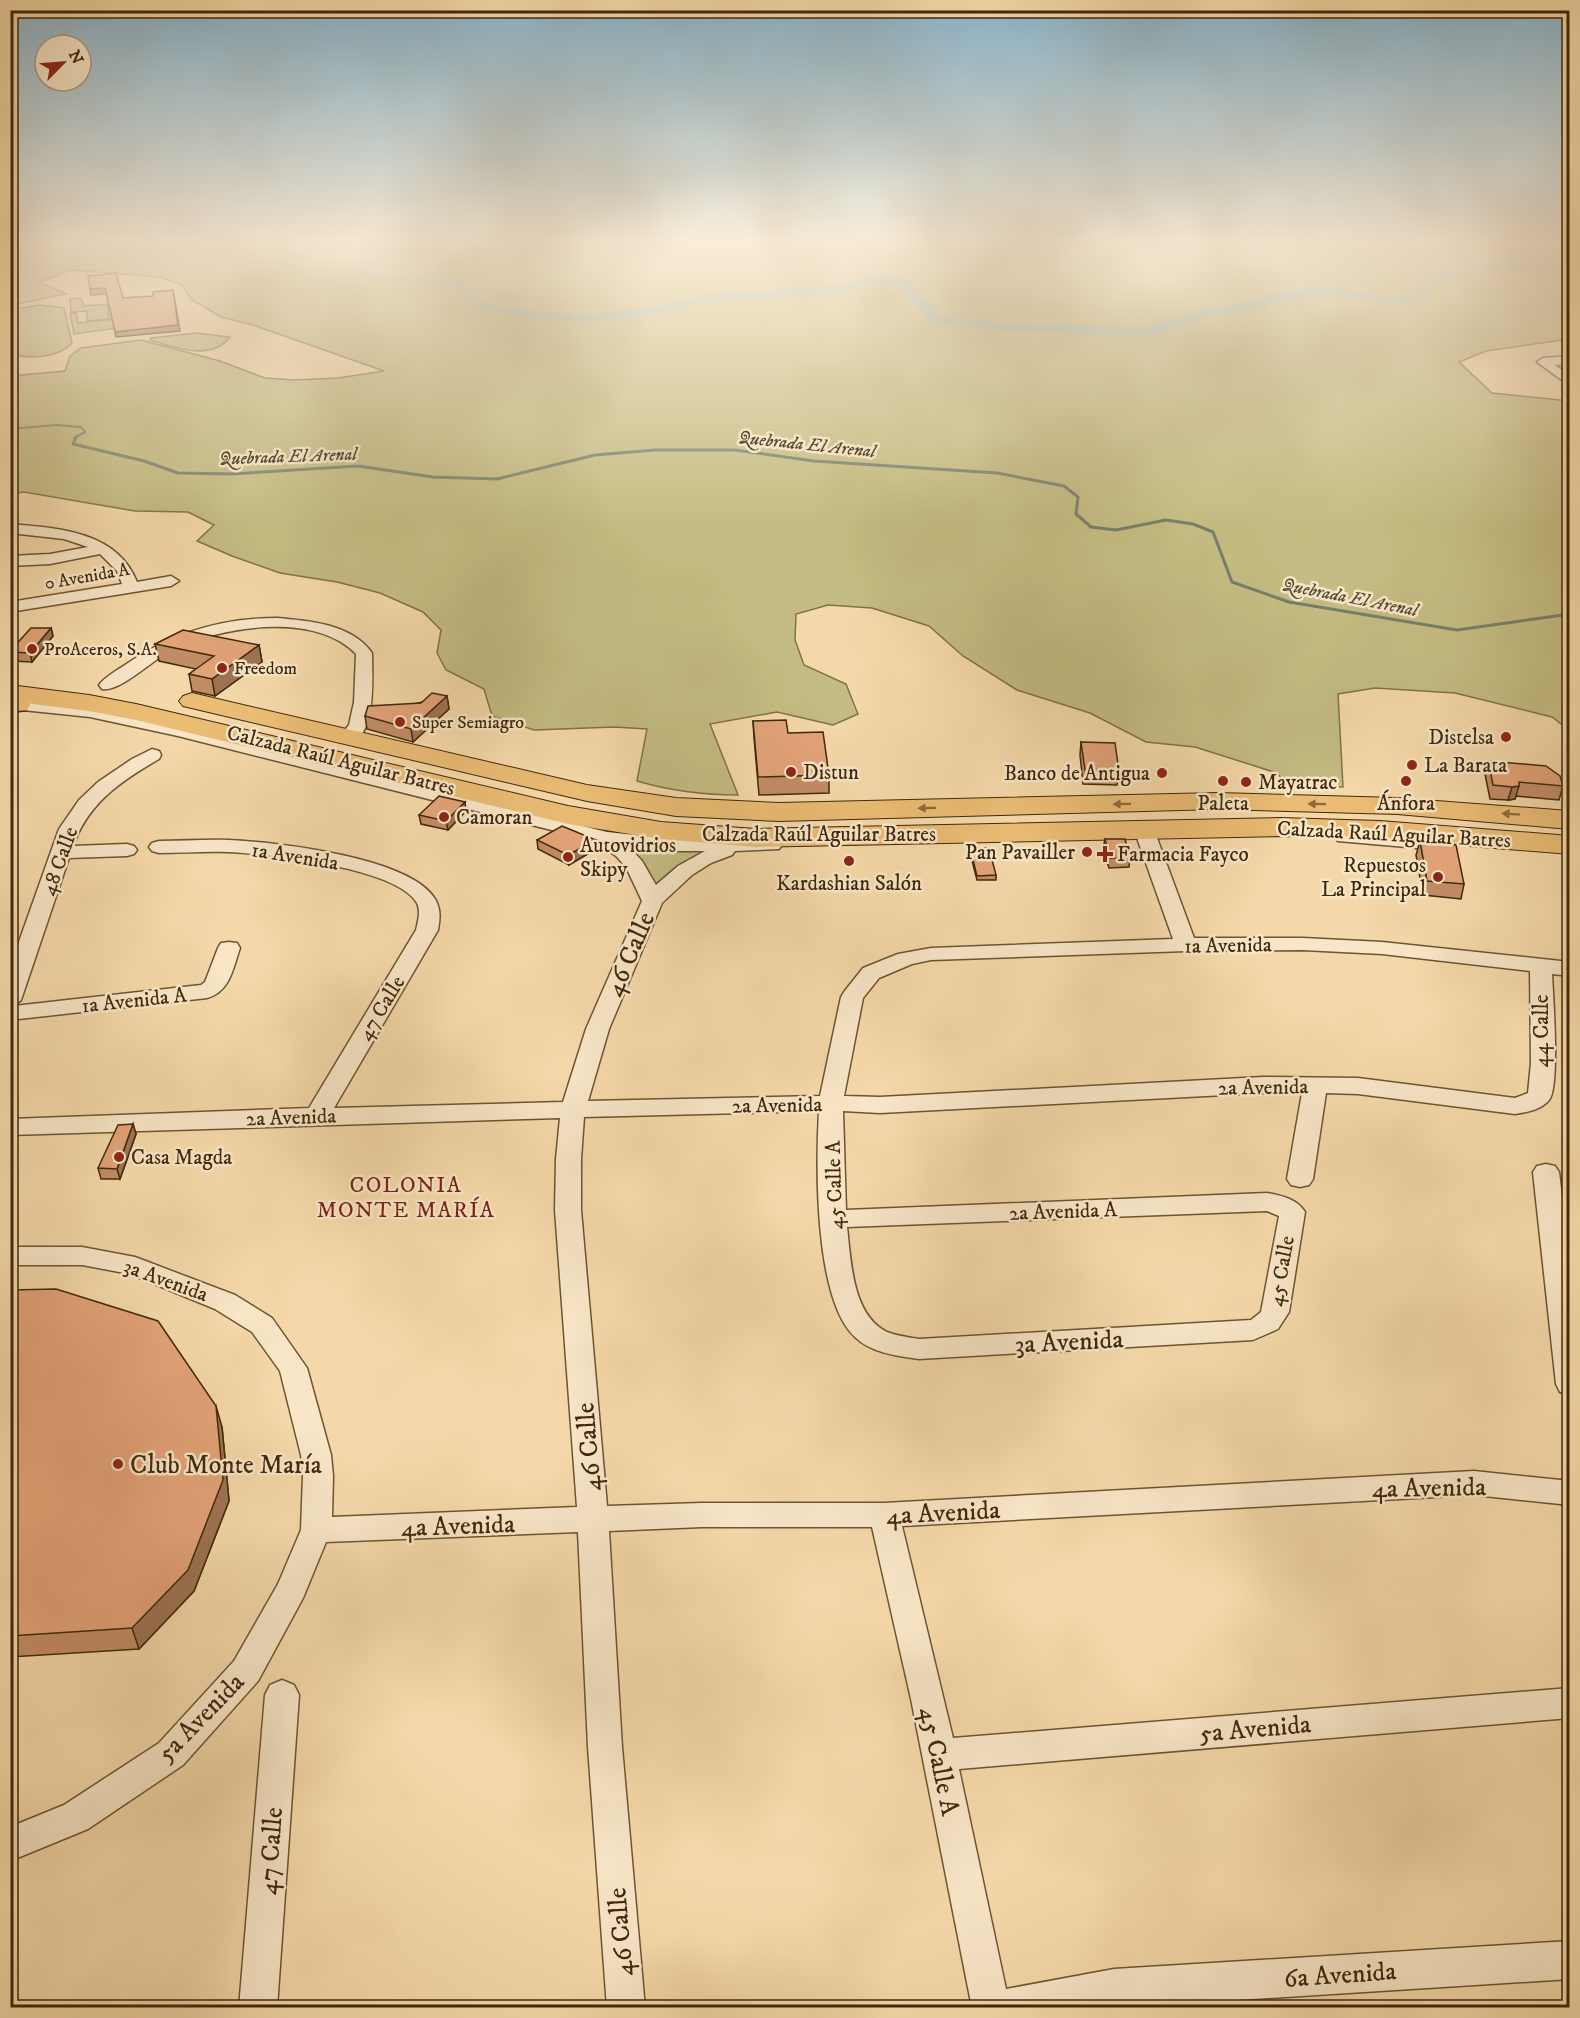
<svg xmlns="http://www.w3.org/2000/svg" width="1580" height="2018" viewBox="0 0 1580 2018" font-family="'IM FELL DW Pica',serif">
<rect width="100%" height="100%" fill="#f5d8a9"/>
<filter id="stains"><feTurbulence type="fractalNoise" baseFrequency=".00333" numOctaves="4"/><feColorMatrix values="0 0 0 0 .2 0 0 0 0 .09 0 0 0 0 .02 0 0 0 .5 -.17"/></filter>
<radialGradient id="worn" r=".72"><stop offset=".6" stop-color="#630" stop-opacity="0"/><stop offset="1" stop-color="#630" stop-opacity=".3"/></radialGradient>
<path fill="#c4bc82" stroke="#827247" stroke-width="1.5" d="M 11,240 L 1569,240 L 1569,339 L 1486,351 L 1459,362 L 1492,393 L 1569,401 L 1569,730 L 1552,717 L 1455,693 L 1375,688 L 1338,694 L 1343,787 L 1292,785 L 1274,772 L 1195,747 L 1146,742 L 1090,713 L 1017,690 L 963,656 L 929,626 L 872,608 L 828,605 L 796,614 L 795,640 L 804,665 L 846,684 L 858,714 L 833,725 L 777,712 L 710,724 L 738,795 C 703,795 671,791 637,781 L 647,729 L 614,727 L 534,730 L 492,716 L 484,689 L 446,670 L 437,653 L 441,630 L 423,612 L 380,593 L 337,582 L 280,573 L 232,556 L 197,541 L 214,525 L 188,512 L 135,511 L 24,492 L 11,494 L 11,376 L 65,371 L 70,356 L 81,348 L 141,340 L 220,361 L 265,378 L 294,380 L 338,378 L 384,371 L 253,325 L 221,317 L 192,300 L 182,285 L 160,277 L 71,270 L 39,282 L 66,294 L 11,305 Z
M 81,298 L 84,306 L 107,304 L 109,319 L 87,321 L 87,311 L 71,312 L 70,299 Z
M 40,305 L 64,308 L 72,343 C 58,359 29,358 11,355 L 11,310 Z
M 70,313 L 76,313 L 78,323 L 115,319 L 118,328 L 74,334 Z
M 196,333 L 230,337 C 211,362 174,347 150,340 L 151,338 Z
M 615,843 L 724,850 L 652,901 Z"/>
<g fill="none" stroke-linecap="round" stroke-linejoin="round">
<path stroke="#777f6b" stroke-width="2" d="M 10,429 L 56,425 L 81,427 L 85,432 L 74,438"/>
<path stroke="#777f6b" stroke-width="3" d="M 76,437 L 73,444 L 144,461 L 178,473 L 231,474 L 358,466 L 433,477 L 497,479 L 595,455 L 655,450 L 735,450 L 814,461 L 997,473 L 1064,486 L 1078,497 L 1076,514 L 1091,527 L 1116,530 L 1166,520 L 1193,524 L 1213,532 L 1232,582 L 1289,602 L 1457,630 L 1570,614"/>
<path fill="#9cb9aa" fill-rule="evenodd" d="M 376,240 L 413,240 L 418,241 L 425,251 L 423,254 L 367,268 L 374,273 L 447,278 L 480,291 L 481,299 L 489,303 L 531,311 L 587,314 L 652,308 L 699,296 L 841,285 L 869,276 L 909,280 L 920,296 L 935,306 L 940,315 L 946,317 L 1018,324 L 1147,327 L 1201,310 L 1255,301 L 1266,295 L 1306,288 L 1327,288 L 1385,295 L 1415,295 L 1424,278 C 1472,260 1520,265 1570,264 L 1570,272 C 1524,273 1478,267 1435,284 L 1425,301 L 1396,305 L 1327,296 L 1306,297 L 1275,302 L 1259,309 L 1204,318 L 1161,334 L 1147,337 L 1018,332 L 945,325 L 929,321 C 921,308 909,300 900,287 L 870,284 L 843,293 L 699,304 L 652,316 L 587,322 L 531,319 L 485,311 L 469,304 L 468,296 L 445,286 L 371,281 L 353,271 L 355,263 L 410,249 L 377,243 Z"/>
<defs>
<path id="minor" d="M 1570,356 L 1570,364 L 1555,365 L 1570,376 L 1570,386 L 1537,362 L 1543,358 Z
M 10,524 C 58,528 117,531 137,582 L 171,576 L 179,581 L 171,586 L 10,612 L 10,602 L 122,584 L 117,571 L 100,554 L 50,564 L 10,566 L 10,556 L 50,554 L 88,547 L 64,539 L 10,533 Z
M 277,618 C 310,621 352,624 372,653 C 372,674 378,750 342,741 L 339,737 L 349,725 L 354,702 L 356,654 C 313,610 217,627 168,652 C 152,661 118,693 102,689 L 99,685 C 105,677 116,671 125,665 C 171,633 221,618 277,618 Z
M 19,700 L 90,707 L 178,726 L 607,832 L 672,839 L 779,841 L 782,845 L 779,849 L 735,851 L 732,855 L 711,863 L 692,875 L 662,903 L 609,1029 L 588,1101 L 820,1096 L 841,997 L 844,992 L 863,968 L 898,954 L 931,948 L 1173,939 L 1137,838 L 1140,834 L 1154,834 L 1157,838 L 1194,938 L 1303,938 L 1382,942 L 1570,962 L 1570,976 L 1552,974 C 1553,994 1560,1088 1549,1100 C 1541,1110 1527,1112 1515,1114 L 1358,1094 L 1326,1093 L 1313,1179 L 1309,1185 L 1300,1187 L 1291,1185 L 1287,1179 L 1302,1093 L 1263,1093 L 880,1113 L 843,1111 L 846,1210 L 1267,1193 C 1282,1196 1297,1199 1305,1212 L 1289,1312 L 1278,1329 L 1253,1340 L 919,1359 C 898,1356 871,1353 855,1337 C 814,1299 816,1165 819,1111 L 584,1117 L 581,1159 L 581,1210 L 607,1506 L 702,1503 L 884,1503 L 1474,1471 L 1570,1481 L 1570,1505 L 1474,1495 L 902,1526 L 953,1738 L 1570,1688 L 1570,1718 L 959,1769 L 1006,1989 L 1114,1969 L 1570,1941 L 1570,1979 L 1111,2008 L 972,2008 L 911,1699 L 872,1527 L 702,1527 L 609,1531 L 622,1747 L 645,2008 L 607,2008 L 588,1747 L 578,1532 L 326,1542 L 303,1598 L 258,1681 L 183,1765 L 88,1829 L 10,1861 L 10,1827 L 64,1805 L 159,1743 L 234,1661 L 278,1584 L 301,1530 L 303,1476 L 301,1455 L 280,1371 L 252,1332 L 215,1309 L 130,1274 L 82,1265 L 10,1265 L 10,1247 L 82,1247 L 135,1257 L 235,1295 L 272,1318 L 307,1368 L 331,1455 L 333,1476 L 332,1517 L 577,1507 L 555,1210 L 556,1159 L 560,1118 L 10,1135 L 10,1119 L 309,1108 L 416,930 C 418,922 421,911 417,903 C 396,867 268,854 228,852 C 205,851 182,853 159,853 L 152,851 L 149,847 L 152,843 L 159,841 C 182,841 205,839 228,840 C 275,842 410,857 435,899 C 441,909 440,919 438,930 L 334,1108 L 563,1102 L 586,1029 L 642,901 L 626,867 L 616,856 L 595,841 L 178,736 L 90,717 L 13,709 L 10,706 L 13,701 ZM 628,846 L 672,851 L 705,851 L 678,866 L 656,885 L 642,861 ZM 1303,950 L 1382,954 L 1530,971 L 1531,1063 L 1528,1093 L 1515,1098 L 1358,1078 L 1263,1077 L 880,1097 L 844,1096 L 863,998 L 879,978 L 912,964 L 931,960 L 1186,951 ZM 1267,1211 L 1279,1216 L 1261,1312 L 1251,1320 L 919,1339 C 908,1337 897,1336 887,1332 C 852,1315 851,1261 847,1227 Z
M 152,749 L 159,751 L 161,755 L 159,759 C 121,781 88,803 73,846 L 127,844 L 134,846 L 137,850 L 134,854 L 127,856 L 69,858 L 21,1000 L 14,1006 L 201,985 L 205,982 L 218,948 L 221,943 L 229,942 L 237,943 L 240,948 C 233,968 230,992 207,998 L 10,1020 L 10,967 L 59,829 L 79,800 L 98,782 L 132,759 Z
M 1345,831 L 1429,837 L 1436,839 L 1439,843 L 1436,847 L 1429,849 L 1338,841 L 1335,837 L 1338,833 Z
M 1546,1164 L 1555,1166 L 1559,1172 L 1570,1263 L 1570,1395 L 1560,1392 L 1556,1384 L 1533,1172 L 1537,1166 Z
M 282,1680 L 294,1685 L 299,1695 L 277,2008 L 239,2008 L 265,1695 L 270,1685 Z"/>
<path id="major" d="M 10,698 L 27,700 L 30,705 L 27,710 L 10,712 Z"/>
<path id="highway" d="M 10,685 L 89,695 L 136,704 L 568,806 L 661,822 L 756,829 L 1281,818 L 1380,821 L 1570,836 L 1570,854 L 1380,839 L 1281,836 L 756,847 L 661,839 L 568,824 L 136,720 L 89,711 L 10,701 Z
M 192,693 L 587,785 L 676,798 L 779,803 L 1218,793 L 1397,798 L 1570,811 L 1570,829 L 1397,814 L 1218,809 L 779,821 L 676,816 L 587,801 L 183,706 L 179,701 L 183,696 Z"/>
</defs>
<use href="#minor" stroke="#6c5533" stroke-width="3"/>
<use href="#major" stroke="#3f290c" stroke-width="3"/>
<use href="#highway" stroke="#3f290c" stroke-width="2"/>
<use href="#minor" fill="#f8e6c7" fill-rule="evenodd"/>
<use href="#major" fill="#eabc74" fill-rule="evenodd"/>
<use href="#highway" fill="#eabc74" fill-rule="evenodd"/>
</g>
<path fill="#c28c66" stroke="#3f290c" stroke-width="1.5" d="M 51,628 L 53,636 L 32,662 L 12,661 L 10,651 Z
M 155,644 L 259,645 L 262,662 L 215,696 L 192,691 L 189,674 L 196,669 L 159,661 Z
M 447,696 L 449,709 L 413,742 L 367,729 L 365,716 Z
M 753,721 L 788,733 L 829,775 L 829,793 L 759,795 L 754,738 Z
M 1081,742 L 1119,771 L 1117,785 L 1083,784 L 1080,755 Z
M 1488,761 L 1563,786 L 1559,800 L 1516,796 L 1515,799 L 1508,800 L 1490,799 L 1485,774 Z
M 465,802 L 466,811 L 448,830 L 421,824 L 419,815 Z
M 1105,839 L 1130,858 L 1129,867 L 1109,868 L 1103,849 Z
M 537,840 L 596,840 L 596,849 L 569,865 L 538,849 Z
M 1420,841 L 1464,884 L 1461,899 L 1423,895 L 1416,855 Z
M 970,848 L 996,875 L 996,880 L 977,880 L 970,853 Z
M 133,1124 L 136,1134 L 120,1179 L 101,1179 L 98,1168 Z
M 10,1290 L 222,1427 L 229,1501 L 194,1591 L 139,1649 L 10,1657 Z"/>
<path fill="#9e7253" stroke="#3f290c" stroke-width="1.5" d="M 105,288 L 106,294 L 91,295 L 90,289 Z
M 173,290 L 180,331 L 116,337 L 115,332 Z
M 51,628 L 53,636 L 32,662 L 30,653 Z
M 259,645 L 262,662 L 215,696 L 212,679 Z
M 447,696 L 449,709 L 413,742 L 411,729 Z
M 1519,786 L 1515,799 L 1508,800 L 1512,787 Z
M 465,802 L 466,811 L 448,830 L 446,821 Z
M 596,840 L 596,849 L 569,865 L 568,855 Z
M 133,1124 L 136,1134 L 120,1179 L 117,1169 Z
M 216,1406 L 222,1427 L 229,1501 L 194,1591 L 139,1649 L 132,1628 Z"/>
<path fill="#e2a377" stroke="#3f290c" stroke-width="1.5" d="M 116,273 L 123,298 L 153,296 L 153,292 L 173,290 L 178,325 L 115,332 L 105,288 L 90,289 L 88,276 Z
M 31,628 L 51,628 L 30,653 L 10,652 L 10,651 Z
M 183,630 L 259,645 L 212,679 L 189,674 L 214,656 L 155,644 Z
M 432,693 L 447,696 L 411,729 L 365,716 L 368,706 L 421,703 Z
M 786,720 L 788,733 L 823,732 L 829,775 L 758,777 L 753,721 Z
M 1081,742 L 1115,743 L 1119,771 L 1085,770 Z
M 1488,761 L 1546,766 L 1560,776 L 1563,786 L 1519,782 L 1519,786 L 1512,787 L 1493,785 Z
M 439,796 L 465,802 L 446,821 L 419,815 Z
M 562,826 L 596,840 L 568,855 L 537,840 Z
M 1105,839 L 1125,839 L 1130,858 L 1110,858 Z
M 1420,841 L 1456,845 L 1464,884 L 1427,881 Z
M 970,848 L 989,848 L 996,875 L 977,876 Z
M 133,1124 L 117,1169 L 98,1168 L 118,1125 Z
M 56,1289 L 158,1321 L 216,1406 L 223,1480 L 188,1570 L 132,1628 L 10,1636 L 10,1290 Z"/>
<defs><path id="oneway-solid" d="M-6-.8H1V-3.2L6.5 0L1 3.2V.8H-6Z" transform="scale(1.5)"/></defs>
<g fill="#8c6b3b">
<use href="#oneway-solid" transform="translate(1122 804) rotate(179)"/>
<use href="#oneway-solid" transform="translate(1317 804) rotate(-179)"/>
<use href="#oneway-solid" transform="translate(927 808) rotate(179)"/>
<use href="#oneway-solid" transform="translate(1511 814) rotate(-176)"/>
</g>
<linearGradient id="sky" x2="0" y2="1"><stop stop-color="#89b6cf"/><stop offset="0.46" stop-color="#faedd8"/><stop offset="1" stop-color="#faedd8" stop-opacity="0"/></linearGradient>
<rect width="1580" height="523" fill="url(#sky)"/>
<g fill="#8f2418" stroke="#f8e6c7" stroke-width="2">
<circle cx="32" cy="649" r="6"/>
<circle cx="222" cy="668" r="6"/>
<circle cx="400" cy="722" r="6"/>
<circle cx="1506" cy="737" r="6"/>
<circle cx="1412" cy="765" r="6"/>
<circle cx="791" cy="772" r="6"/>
<circle cx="1162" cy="773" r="6"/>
<circle cx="1223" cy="781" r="6"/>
<circle cx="1406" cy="781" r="6"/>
<circle cx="1246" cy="782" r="6"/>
<circle cx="444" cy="817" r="6"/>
<circle cx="1087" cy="852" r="6"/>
<path d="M1102 845h6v6h6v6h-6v6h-6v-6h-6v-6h6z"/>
<circle cx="568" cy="857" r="6"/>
<circle cx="849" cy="861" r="6"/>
<circle cx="1438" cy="877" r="6"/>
<circle cx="119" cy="1157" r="6"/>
<circle cx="118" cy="1464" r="6"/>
</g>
<g text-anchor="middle" stroke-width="5" stroke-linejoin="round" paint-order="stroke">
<g font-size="18" font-style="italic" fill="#564d34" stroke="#f8e6c7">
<text transform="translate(807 444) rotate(6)" y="6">Quebrada El Arenal</text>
<text transform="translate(288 456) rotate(-2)" y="6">Quebrada El Arenal</text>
<text transform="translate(1350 597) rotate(11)" y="6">Quebrada El Arenal</text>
</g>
<g font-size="18" fill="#3f290c" stroke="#f8e6c7">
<text transform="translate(87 576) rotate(-10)" y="6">0 Avenida A</text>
</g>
<g font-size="18" fill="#3f290c" stroke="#f8e6c7" text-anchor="start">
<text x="44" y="655">ProAceros, S.A.</text>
<text x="234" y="674">Freedom</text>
<text x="412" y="728">Super Semiagro</text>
</g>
<g font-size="21" fill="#3f290c" stroke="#f8e6c7" text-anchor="start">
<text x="1494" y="744" text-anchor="end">Distelsa</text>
<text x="1424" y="772">La Barata</text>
<text x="803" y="779">Distun</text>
<text x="1150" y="780" text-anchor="end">Banco de Antigua</text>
<text x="1258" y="789">Mayatrac</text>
<text x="1223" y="810" text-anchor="middle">Paleta</text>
<text x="1406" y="810" text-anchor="middle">Ánfora</text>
<text x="456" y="824">Camoran</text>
<text x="580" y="852">Autovidrios<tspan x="580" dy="24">Skipy</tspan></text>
<text x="1075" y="859" text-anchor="end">Pan Pavailler</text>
<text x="1117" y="861">Farmacia Fayco</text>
<text x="1426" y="872" text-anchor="end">Repuestos<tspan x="1426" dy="24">La Principal</tspan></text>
<text x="849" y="890" text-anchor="middle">Kardashian Salón</text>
<text x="131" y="1164">Casa Magda</text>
</g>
<g font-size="21" fill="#3f290c" stroke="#f8e6c7">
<text transform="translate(341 760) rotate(14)" y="7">Calzada Raúl Aguilar Batres</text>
<text x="819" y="841">Calzada Raúl Aguilar Batres</text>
<text transform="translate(1394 834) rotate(3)" y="7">Calzada Raúl Aguilar Batres</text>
<text transform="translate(295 856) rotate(9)" y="7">1a Avenida</text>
<text transform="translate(59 861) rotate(-70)" y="7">48 Calle</text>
<text transform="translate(1228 945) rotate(-1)" y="7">1a Avenida</text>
<text transform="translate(134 1000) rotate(-6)" y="7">1a Avenida A</text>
<text transform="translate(381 1008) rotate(-59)" y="7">47 Calle</text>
<text transform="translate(1541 1031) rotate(-90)" y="7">44 Calle</text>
<text transform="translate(1263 1087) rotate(-1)" y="7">2a Avenida</text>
<text transform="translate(777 1105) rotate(-1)" y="7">2a Avenida</text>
<text transform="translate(291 1117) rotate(-2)" y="7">2a Avenida</text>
<text transform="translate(834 1185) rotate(-92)" y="7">45 Calle A</text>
<text transform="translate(1063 1211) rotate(-2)" y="7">2a Avenida A</text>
<text transform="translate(1281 1271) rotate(-80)" y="7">45 Calle</text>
<text transform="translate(166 1280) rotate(20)" y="7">3a Avenida</text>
</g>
<g font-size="22" letter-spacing="1.5" fill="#7a1f14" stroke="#f8e6c7">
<text x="406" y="1192">COLONIA<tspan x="406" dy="25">MONTE MARÍA</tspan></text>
</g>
<g font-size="26" fill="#3f290c" stroke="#f8e6c7">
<text transform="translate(629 954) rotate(-67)" y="9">46 Calle</text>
<text transform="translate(1069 1341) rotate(-3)" y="9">3a Avenida</text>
<text transform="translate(588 1447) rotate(-95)" y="9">46 Calle</text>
<text transform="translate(1429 1487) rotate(-1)" y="9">4a Avenida</text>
<text transform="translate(943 1512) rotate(-3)" y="9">4a Avenida</text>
<text transform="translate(458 1525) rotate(-2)" y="9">4a Avenida</text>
<text transform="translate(200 1717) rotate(-46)" y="9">5a Avenida</text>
<text transform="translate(1255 1728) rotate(-5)" y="9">5a Avenida</text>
<text transform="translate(940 1761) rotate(78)" y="9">45 Calle A</text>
<text transform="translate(270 1851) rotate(-86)" y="9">47 Calle</text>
<text transform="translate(620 1932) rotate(-95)" y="9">46 Calle</text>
<text transform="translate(1340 1974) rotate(-4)" y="9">6a Avenida</text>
</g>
<g font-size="26" fill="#3f290c" stroke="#f8e6c7" text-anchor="start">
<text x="130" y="1473">Club Monte María</text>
</g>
</g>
<rect width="1580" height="2018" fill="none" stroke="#f5d8a9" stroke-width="36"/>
<rect x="12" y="12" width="1556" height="1994" fill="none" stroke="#3f290c" stroke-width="3"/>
<rect x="18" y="18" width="1544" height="1982" fill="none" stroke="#3f290c" stroke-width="1.5"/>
<g transform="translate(63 63) rotate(65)"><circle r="28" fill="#f8e6c7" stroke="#ae9a7c" stroke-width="1.5"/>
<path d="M0-4.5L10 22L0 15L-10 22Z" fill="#8f2418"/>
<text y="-9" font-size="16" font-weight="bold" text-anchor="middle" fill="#3f290c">N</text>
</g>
<rect width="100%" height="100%" filter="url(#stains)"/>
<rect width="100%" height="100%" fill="url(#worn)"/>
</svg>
